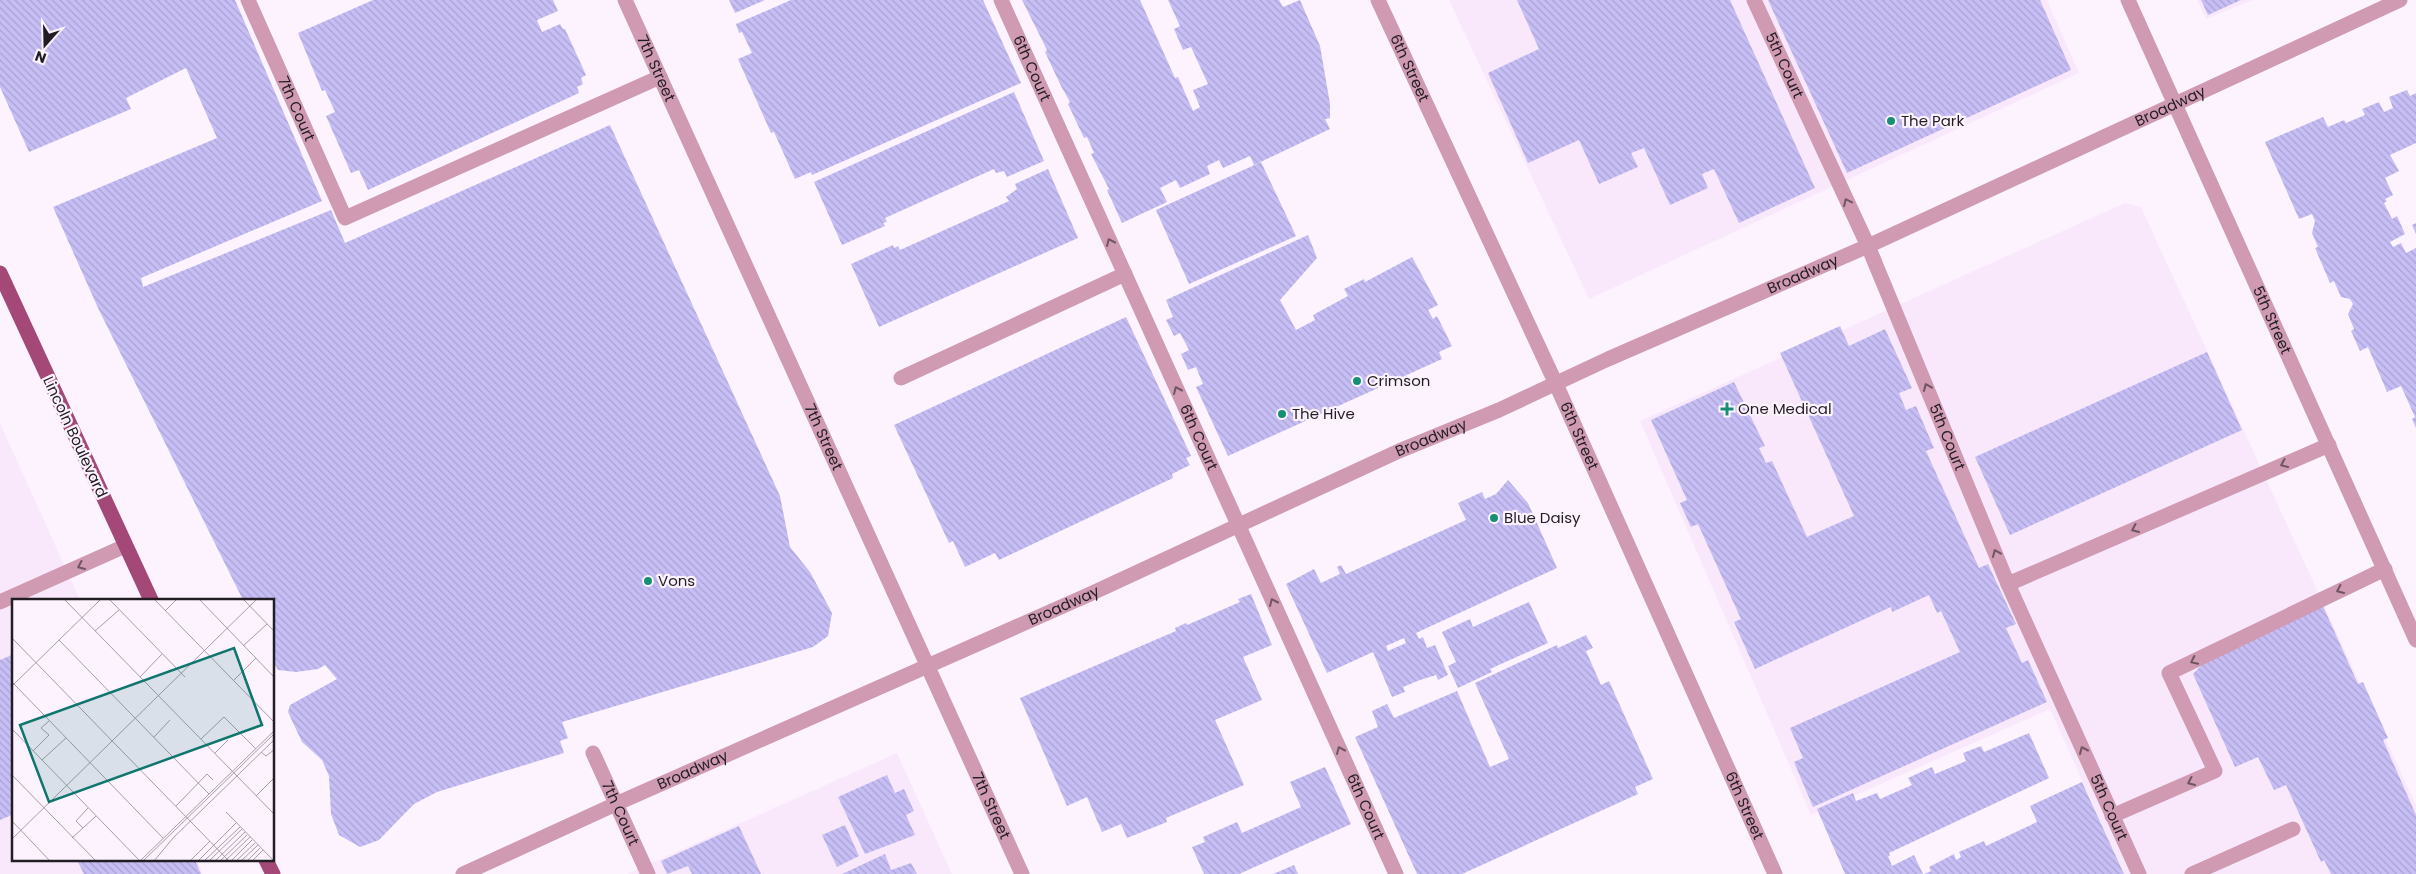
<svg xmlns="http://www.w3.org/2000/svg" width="2416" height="874" viewBox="0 0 2416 874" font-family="Poppins,sans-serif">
<defs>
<pattern id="building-back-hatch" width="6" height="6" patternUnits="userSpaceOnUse" patternTransform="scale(1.25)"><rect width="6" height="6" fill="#c6bef5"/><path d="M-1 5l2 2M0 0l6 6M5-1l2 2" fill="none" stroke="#aaa3d2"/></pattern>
</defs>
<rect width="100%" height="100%" fill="#fdf3ff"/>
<path fill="#f9e8fc" d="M 1449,0 L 2047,0 L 2079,73 L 1589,299 Z
M 2197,0 L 2253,0 L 2206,19 Z
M 2125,203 L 2141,207 L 2416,805 L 2416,874 L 2124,874 L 2050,709 L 1811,815 L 1640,421 Z
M 0,423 L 80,600 L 14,600 L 14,860 L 197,860 L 203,874 L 0,874 Z
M 897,753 L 952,874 L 627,874 Z"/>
<path fill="url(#building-back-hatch)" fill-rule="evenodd" d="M 0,0 L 235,0 L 322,201 L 141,278 L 143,287 L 331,210 L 345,243 L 610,125 L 780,496 L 790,547 L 810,572 L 832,613 L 828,636 L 813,647 L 562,722 L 568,738 L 560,741 L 564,753 L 437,792 L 414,804 L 379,840 L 360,847 L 339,835 L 331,814 L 329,776 L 322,760 L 302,742 L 288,712 L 290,705 L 337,679 L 325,665 L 318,669 L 296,672 L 278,670 L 274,663 L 274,600 L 243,600 L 98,308 L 53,207 L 217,138 L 186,68 L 126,98 L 131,109 L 29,152 L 0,87 Z
M 373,0 L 553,0 L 558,11 L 537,20 L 542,32 L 560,24 L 563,29 L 565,29 L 586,75 L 581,78 L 583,84 L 577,87 L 579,93 L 368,190 L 359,170 L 351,173 L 326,116 L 335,112 L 325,90 L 322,91 L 298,33 Z
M 729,0 L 765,0 L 735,13 Z
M 791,0 L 983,0 L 1021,83 L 812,175 L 811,172 L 795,179 L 774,132 L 771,133 L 738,59 L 752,53 L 742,32 L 739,33 L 736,24 Z
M 1022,0 L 1140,0 L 1175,78 L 1178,77 L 1193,111 L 1200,107 L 1193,90 L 1208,84 L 1191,47 L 1183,50 L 1174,29 L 1180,26 L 1168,0 L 1279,0 L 1283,7 L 1300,0 L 1320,46 L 1330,104 L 1330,118 L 1325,119 L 1330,129 L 1254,165 L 1250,156 L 1223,168 L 1219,160 L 1207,166 L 1210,174 L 1180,188 L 1176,180 L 1160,188 L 1167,202 L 1122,223 L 1107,190 L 1109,189 L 1091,154 L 1094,153 L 1087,137 L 1084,138 L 1068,104 L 1070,102 L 1061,86 L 1045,52 L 1047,50 Z
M 1517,0 L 1730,0 L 1815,188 L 1739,223 L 1714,169 L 1702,174 L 1708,188 L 1670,205 L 1644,148 L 1631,153 L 1638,167 L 1599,184 L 1579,140 L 1528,163 L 1488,73 L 1539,49 Z
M 1768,0 L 2040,0 L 2071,70 L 1847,173 Z
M 2201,0 L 2241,0 L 2208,15 Z
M 2407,90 L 2410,96 L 2416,93 L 2416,143 L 2390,155 L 2399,171 L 2385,178 L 2393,195 L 2385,199 L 2387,201 L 2384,203 L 2392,219 L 2397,216 L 2405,234 L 2390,242 L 2393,247 L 2401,243 L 2406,253 L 2416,248 L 2416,428 L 2412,419 L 2415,417 L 2401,386 L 2387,392 L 2368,347 L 2360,351 L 2351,331 L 2354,329 L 2348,314 L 2353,304 L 2350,299 L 2341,297 L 2334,281 L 2330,283 L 2315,248 L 2318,247 L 2312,233 L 2315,221 L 2312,214 L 2299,219 L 2265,142 L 2323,117 L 2328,127 L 2344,120 L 2346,123 L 2365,115 L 2362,109 L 2379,102 L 2384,112 L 2393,108 L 2389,97 Z
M 1014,92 L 1044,161 L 1007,177 L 1004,171 L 996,173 L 994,169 L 885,218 L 887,222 L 883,223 L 885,226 L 842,245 L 814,182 Z
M 1261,162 L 1296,236 L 1189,284 L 1156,210 Z
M 1048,169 L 1078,238 L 879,327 L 851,264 L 893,245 L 894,248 L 898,246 L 900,250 L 1009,201 L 1006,197 L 1017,189 L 1015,184 Z
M 2416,223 L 2416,234 L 2412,225 Z
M 1308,235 L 1317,258 L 1280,300 L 1296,330 L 1315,320 L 1313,315 L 1348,296 L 1344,289 L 1364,279 L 1365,282 L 1412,257 L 1438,305 L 1428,310 L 1433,319 L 1437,316 L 1452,346 L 1439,352 L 1442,359 L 1228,456 L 1196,387 L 1203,384 L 1196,367 L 1188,370 L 1181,354 L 1189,350 L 1180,333 L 1174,336 L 1166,320 L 1173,317 L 1166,300 Z
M 1126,317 L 1191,456 L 1186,458 L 1190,465 L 1172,474 L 1173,478 L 999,560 L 995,553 L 965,567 L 953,541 L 949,543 L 894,425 Z
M 1840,326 L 1849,346 L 1885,329 L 1912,388 L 1899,393 L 1906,410 L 1916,406 L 1934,448 L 1926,451 L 1979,568 L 1988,564 L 2016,624 L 2006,628 L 2022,663 L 2028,660 L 2047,702 L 1813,807 L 1794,762 L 1803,758 L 1790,728 L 1960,652 L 1941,611 L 1937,613 L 1929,595 L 1892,612 L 1891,607 L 1755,669 L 1734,622 L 1741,619 L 1698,524 L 1691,527 L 1680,503 L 1687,500 L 1651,420 L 1734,382 L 1765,446 L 1759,448 L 1766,463 L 1772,461 L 1807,537 L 1854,516 L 1780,353 Z
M 2207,352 L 2242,430 L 2010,535 L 1975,457 Z
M 1508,480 L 1528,503 L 1557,568 L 1416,633 L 1419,639 L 1423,637 L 1427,648 L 1435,645 L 1448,675 L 1438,680 L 1436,675 L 1420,680 L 1403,687 L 1405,692 L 1392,697 L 1373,652 L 1327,673 L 1286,584 L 1314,569 L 1321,583 L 1340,574 L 1337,567 L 1341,565 L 1346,574 L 1466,520 L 1458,503 L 1482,492 L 1485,499 L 1496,494 ZM 1404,638 L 1406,643 L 1388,651 L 1386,646 Z
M 1251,594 L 1272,645 L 1243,657 L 1262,700 L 1215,720 L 1244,785 L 1166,818 L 1167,822 L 1127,838 L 1121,824 L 1102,832 L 1087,797 L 1067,806 L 1020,698 L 1176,631 L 1175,628 L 1186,623 L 1187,625 L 1240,602 L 1238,599 Z
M 1529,602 L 1548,643 L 1490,669 L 1492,672 L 1458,688 L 1448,666 L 1456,662 L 1442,632 L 1470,619 L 1473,627 Z
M 2322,604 L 2358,684 L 2363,682 L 2388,738 L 2383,740 L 2416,815 L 2416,874 L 2331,874 L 2324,860 L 2321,862 L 2286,785 L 2274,790 L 2258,757 L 2235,767 L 2193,674 L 2213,653 Z
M 1586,635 L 1593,648 L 1586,651 L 1601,685 L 1609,681 L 1653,779 L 1635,787 L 1638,794 L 1462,874 L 1417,874 L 1355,737 L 1378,727 L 1372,711 L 1387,704 L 1394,718 L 1457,691 L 1490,767 L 1509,759 L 1475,683 L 1557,645 L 1558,648 Z
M 14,654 L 14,814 L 0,820 L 0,660 Z
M 2029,733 L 2049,778 L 1889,853 L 1890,856 L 1888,856 L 1892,866 L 1914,855 L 1923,874 L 1845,874 L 1817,809 L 1853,793 L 1856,801 L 1877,793 L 1880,799 L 1912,785 L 1908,778 L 1932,767 L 1935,774 L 1966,761 L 1963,753 L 1981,746 L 1984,752 Z
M 1325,767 L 1351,824 L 1239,874 L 1204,874 L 1192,847 L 1205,842 L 1203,837 L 1237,822 L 1242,833 L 1301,807 L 1290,782 Z
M 887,775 L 895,793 L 904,789 L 914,811 L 906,815 L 915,835 L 865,854 L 838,797 Z
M 2082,782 L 2124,874 L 1924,874 L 1931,871 L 1929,867 L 1954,854 L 1956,860 L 1961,857 L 1959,852 L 1984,841 L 1986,846 L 2037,822 L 2030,806 Z
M 845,825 L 859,856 L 837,867 L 822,835 Z
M 739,826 L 761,874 L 692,874 L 688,866 L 667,874 L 661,861 Z
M 885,854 L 891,870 L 911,863 L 917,874 L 842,874 Z
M 77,860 L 195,860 L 201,874 L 84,874 Z
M 1294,865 L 1298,874 L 1273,874 Z"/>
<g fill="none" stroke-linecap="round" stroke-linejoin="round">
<g stroke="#cf9ab2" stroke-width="15">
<path id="s1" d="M 248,0 L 345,218 L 660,77"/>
<path id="s2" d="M 1001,0 L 1396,874"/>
<path id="s3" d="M 1754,0 L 1868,246 L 2008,584 L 2139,874"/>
<path d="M 901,378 L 1125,274"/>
<path d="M 2008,584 L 2329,445"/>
<path d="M 0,602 L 125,546"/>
<path id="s4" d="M 593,753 L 648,874"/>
<path d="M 2112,816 L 2215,771 L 2169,673 L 2385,569"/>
<path d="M 2192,874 L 2293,829"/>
</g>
<g stroke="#cf9ab2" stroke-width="15">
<path id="s5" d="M 625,0 L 1022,874"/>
<path id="s6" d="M 1378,0 L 1556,384 L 1775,874"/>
</g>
<g stroke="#cf9ab2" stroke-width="15">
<path id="s7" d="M 2128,0 L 2416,640"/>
<path id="s8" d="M 463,874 L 618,803 L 1088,595 L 1399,451 L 1499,410 L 1608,359 L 1868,246 L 2400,0"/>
</g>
<path stroke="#a44878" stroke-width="15" d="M 0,273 L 151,600
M 266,860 L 273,874"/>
</g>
<defs><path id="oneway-chevron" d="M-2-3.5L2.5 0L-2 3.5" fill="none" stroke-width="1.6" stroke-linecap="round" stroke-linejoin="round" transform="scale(1.25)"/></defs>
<g stroke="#6f5563">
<use href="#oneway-chevron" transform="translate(1847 202) rotate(-115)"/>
<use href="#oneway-chevron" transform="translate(1110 242) rotate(-114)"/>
<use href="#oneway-chevron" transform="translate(1927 387) rotate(-113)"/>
<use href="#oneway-chevron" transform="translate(1177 390) rotate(-114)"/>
<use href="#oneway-chevron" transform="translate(2284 464) rotate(156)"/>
<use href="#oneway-chevron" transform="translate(2135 529) rotate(156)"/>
<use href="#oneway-chevron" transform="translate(1996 553) rotate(-113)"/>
<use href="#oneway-chevron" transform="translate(81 566) rotate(156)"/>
<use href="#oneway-chevron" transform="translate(2340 590) rotate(155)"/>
<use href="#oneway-chevron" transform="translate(1273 602) rotate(-114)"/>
<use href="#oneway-chevron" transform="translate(2194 661) rotate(154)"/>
<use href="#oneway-chevron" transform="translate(1340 750) rotate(-114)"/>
<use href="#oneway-chevron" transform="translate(2083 750) rotate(-114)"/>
<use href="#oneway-chevron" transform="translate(2191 782) rotate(156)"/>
</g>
<g fill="#169075" stroke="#fdf3ff" stroke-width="2">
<circle cx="1891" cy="121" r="5"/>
<circle cx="1357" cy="381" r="5"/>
<path d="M1724.5 401.5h5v5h5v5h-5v5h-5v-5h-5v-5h5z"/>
<circle cx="1282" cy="414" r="5"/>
<circle cx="1494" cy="518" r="5"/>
<circle cx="648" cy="581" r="5"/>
</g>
<g text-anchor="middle" stroke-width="4.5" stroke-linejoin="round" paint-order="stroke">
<g font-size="15" fill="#211d22" stroke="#fdf3ff">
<text dy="5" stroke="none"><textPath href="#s3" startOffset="72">5th Court</textPath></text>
<text dy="5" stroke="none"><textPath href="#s5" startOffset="75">7th Street</textPath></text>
<text dy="5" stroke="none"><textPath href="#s2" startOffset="75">6th Court</textPath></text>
<text dy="5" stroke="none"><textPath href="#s6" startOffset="75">6th Street</textPath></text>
<text dy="5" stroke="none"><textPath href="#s8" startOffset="1872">Broadway</textPath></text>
<text dy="5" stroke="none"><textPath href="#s1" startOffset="119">7th Court</textPath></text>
<text dy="5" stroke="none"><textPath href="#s8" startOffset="1468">Broadway</textPath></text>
<text dy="5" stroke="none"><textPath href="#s7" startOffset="351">5th Street</textPath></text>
<text dy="5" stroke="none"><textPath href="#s6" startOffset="480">6th Street</textPath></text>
<text transform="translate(75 437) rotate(65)" y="5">Lincoln Boulevard</text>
<text dy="5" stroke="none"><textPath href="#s5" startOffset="480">7th Street</textPath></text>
<text dy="5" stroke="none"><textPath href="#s2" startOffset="480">6th Court</textPath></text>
<text dy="5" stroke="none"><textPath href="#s3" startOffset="478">5th Court</textPath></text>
<text dy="5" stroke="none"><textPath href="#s8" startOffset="1062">Broadway</textPath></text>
<text dy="5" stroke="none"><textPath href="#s8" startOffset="658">Broadway</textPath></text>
<text dy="5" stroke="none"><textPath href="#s8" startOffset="252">Broadway</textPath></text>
<text dy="5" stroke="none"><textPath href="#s5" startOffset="885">7th Street</textPath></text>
<text dy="5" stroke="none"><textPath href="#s2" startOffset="885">6th Court</textPath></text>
<text dy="5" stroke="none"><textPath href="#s6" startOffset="885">6th Street</textPath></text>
<text dy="5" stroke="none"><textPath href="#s3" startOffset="882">5th Court</textPath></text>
<text dy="5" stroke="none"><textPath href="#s4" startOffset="66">7th Court</textPath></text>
</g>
<g font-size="15" fill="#211d22" stroke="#fdf3ff" text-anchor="start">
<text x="1901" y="126">The Park</text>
<text x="1367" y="386">Crimson</text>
<text x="1738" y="414">One Medical</text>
<text x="1292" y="419">The Hive</text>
<text x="1504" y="523">Blue Daisy</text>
<text x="658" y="586">Vons</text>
</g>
</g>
<g transform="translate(12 599)">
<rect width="262" height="262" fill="#fdf3ff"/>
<path fill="none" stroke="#a59da7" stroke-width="1" d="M 52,0 L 263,216M 97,0 L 173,78M 142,0 L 263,124M 187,0 L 263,79M 231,0 L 263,33M 153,12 L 165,0M 83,32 L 107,11M 0,39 L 217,262M 47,41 L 197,195M 231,47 L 255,25M 128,78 L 150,55M 221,82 L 244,59M 1,84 L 151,239M 0,87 L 89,0M 0,130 L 128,262M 142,138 L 158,121M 189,140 L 212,118 L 244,150M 21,152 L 37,136 L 29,129 L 37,122M 249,153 L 254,157 L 263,150M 203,154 L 216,141M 30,161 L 54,139M 0,176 L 84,262M 244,197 L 263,178M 164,207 L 195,175 L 201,181M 214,213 L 262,262M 0,222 L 38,262M 71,229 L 64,222 L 76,209M 60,239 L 84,217M 0,240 L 245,0M 214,261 L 238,238M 128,262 L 263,131M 131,262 L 263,134M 142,262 L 161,239 L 263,140M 178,262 L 198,242M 186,262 L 224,224M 192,262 L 228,228M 197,262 L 230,230M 203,262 L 233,233M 208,262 L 235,236M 219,262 L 240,241M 224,262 L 243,244M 229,262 L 246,246M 235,262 L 248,249M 240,262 L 251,251"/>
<path fill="#0f766e" fill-opacity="0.15" stroke="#0f766e" stroke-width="2.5" d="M 222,49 L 250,126 L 37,203 L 8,126 Z"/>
<rect width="262" height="262" fill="none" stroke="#211d22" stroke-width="2.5"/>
</g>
<g transform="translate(45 45) rotate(200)" stroke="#fdf3ff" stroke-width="4" paint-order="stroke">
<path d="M0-4L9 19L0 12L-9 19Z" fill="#211d22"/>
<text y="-8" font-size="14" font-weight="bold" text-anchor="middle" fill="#211d22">N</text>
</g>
</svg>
